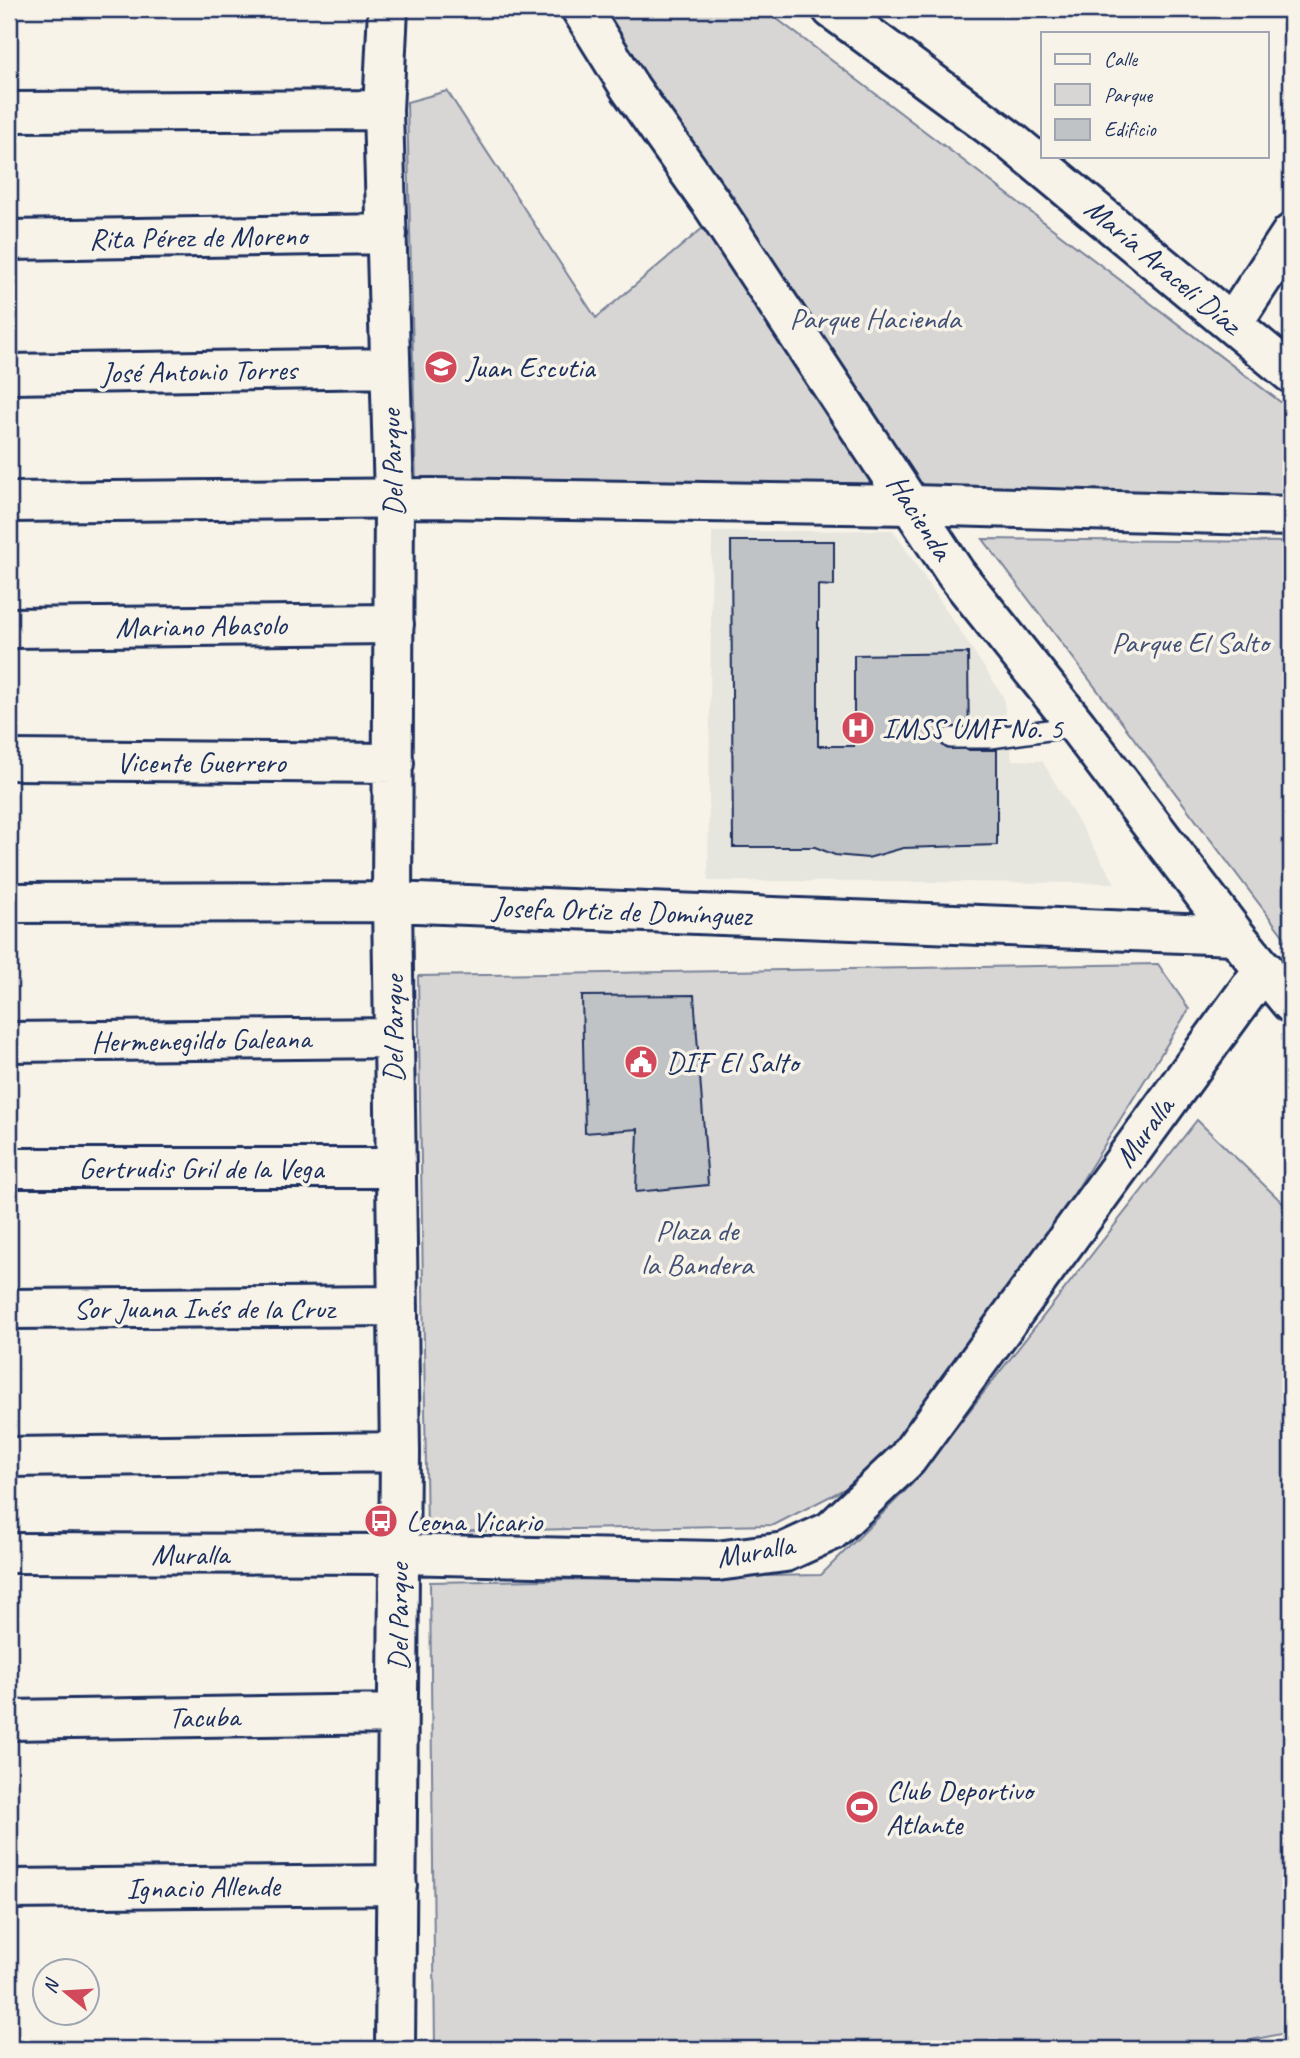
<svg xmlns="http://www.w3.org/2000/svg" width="1300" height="2058" viewBox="0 0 1300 2058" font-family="Caveat,sans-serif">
<rect width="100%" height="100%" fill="#f7f3e8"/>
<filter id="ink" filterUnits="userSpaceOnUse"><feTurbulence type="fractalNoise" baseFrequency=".0143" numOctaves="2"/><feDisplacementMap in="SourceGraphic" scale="14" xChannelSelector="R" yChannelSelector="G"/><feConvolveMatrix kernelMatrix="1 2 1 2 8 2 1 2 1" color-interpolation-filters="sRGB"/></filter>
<g filter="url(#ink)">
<path fill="#e6e5de" d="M 893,530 L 1003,696 L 1012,760 L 1042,761 L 1115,883 L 708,881 L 712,532 Z"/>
<path fill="#d7d6d4" stroke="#798299" stroke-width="2" d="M 600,9 L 764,9 L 1291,410 L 1291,507 L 416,485 L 407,102 L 447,91 L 596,318 L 736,200 L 657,95 Z
M 983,539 L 1291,542 L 1291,946 Z
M 1158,964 L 1189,1009 L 1072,1197 L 872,1475 L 774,1525 L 427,1532 L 418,976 Z
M 1197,1120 L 1291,1211 L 1291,2032 L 1206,2049 L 435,2049 L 430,1582 L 821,1575 L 912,1484 Z"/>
<path fill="#c0c3c5" stroke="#1b2f5e" stroke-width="2" d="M 731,541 L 834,541 L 834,586 L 818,585 L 818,746 L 854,746 L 854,655 L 968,653 L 969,750 L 997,750 L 997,845 L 903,848 L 868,858 L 835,855 L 815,847 L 733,847 Z
M 694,995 L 708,1185 L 636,1192 L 638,1129 L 585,1133 L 582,996 Z"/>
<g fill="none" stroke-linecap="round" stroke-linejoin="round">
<defs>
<path id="service" d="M 951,738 L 991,738 L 1077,726"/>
<path id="minor" d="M 388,9 L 383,110 L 394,498 L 392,902 L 400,1452 L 395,2049
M 581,9 L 630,88 L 712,204 L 956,574 L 1077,726 L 1235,935 L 1291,1003
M 832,9 L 1012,142 L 1291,373
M 9,112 L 383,110
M 9,240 L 387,234
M 1232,324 L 1291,234
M 9,374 L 389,368
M 9,628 L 394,624
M 9,760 L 394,763
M 9,903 L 392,902 L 1235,935
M 9,1042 L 394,1038
M 9,1168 L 394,1168
M 9,1309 L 398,1306
M 9,1457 L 400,1452
M 9,1553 L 398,1554 L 717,1561 L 785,1552 L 831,1531 L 907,1459 L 1264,969
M 9,1720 L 398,1714
M 9,1889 L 397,1885"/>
<path id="tertiary" d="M 9,502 L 432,498 L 913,505 L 1291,516"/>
</defs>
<use href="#service" stroke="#1b2f5e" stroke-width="24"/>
<use href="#minor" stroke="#1b2f5e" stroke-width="44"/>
<use href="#tertiary" stroke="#1b2f5e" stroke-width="44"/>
<use href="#service" stroke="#f7f3e8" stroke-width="19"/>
<use href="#minor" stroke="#f7f3e8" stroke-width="38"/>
<use href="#tertiary" stroke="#f7f3e8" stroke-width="38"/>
</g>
</g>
<defs>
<symbol id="school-disc" viewBox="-11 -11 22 22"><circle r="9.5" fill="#d1495b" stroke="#f7f3e8"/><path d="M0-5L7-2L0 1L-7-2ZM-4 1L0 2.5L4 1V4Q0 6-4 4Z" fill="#fff"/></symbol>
<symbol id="hospital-disc" viewBox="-11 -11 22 22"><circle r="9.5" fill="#d1495b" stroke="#f7f3e8"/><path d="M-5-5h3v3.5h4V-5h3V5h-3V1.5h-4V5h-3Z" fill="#fff"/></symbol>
<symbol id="civic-disc" viewBox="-11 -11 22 22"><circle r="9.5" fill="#d1495b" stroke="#f7f3e8"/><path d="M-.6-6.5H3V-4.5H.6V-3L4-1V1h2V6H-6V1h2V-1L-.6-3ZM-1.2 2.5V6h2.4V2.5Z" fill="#fff"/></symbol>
<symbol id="bus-disc" viewBox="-11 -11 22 22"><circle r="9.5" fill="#d1495b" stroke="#f7f3e8"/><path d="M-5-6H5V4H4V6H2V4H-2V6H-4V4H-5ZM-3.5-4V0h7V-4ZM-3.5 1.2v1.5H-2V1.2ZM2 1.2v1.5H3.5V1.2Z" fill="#fff"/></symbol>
<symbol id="stadium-disc" viewBox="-11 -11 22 22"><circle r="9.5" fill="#d1495b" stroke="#f7f3e8"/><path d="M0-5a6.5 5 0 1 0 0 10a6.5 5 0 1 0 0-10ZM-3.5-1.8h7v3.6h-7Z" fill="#fff"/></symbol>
</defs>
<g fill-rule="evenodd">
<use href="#school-disc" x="422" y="348" width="38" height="38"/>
<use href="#hospital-disc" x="839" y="709" width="38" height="38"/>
<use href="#civic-disc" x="622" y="1043" width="38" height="38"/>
<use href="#bus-disc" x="362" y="1502" width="38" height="38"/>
<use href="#stadium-disc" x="843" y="1788" width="38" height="38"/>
</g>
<g text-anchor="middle" stroke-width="7" stroke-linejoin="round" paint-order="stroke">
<g font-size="30" fill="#1b2f5e" stroke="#f7f3e8">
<text transform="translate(198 237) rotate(-1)" y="10">Rita Pérez de Moreno</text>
<text transform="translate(1163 266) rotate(40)" y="10">María Araceli Díaz</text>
<text transform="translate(199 371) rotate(-1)" y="10">José Antonio Torres</text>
<text transform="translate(392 463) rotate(-92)" y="10">Del Parque</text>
<text transform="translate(920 517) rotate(57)" y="10">Hacienda</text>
<text transform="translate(201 626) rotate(-1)" y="10">Mariano Abasolo</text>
<text x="201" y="772">Vicente Guerrero</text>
<text transform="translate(622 911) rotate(2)" y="10">Josefa Ortiz de Domínguez</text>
<text transform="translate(393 1029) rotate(-90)" y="10">Del Parque</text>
<text transform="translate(201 1040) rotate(-1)" y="10">Hermenegildo Galeana</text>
<text transform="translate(1144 1132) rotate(-54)" y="10">Muralla</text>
<text x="201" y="1178">Gertrudis Gril de la Vega</text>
<text x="204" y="1318">Sor Juana Inés de la Cruz</text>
<text transform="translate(755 1551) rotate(-10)" y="10">Muralla</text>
<text x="190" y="1564">Muralla</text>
<text transform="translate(398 1617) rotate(-90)" y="10">Del Parque</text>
<text transform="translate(204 1717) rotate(-1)" y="10">Tacuba</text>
<text transform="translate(203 1887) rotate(-1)" y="10">Ignacio Allende</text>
</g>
<g font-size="30" fill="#415076" stroke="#f7f3e8">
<text x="875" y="328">Parque Hacienda</text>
<text x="1190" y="652">Parque El Salto</text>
<text x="697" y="1240">Plaza de<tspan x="697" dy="34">la Bandera</tspan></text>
</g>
<g font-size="30" fill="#1b2f5e" stroke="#f7f3e8" text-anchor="start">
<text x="466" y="377">Juan Escutia</text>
<text x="882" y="738">IMSS UMF No. 5</text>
<text x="666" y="1072">DIF El Salto</text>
<text x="406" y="1531">Leona Vicario</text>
<text x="886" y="1800">Club Deportivo<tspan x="886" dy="34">Atlante</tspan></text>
</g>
</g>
<rect width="1300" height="2058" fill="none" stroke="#f7f3e8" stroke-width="35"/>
<rect x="18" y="18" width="1265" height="2023" fill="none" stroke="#1b2f5e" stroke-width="2.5" filter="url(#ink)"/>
<rect x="1041" y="32" width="228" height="126" fill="#f7f3e8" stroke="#9fa5b1" stroke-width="2"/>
<rect x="1055" y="54" width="35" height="10" fill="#f7f3e8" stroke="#9fa5b1" stroke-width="2"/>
<text x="1104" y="66" font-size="21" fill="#1b2f5e">Calle</text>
<rect x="1055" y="84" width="35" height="21" fill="#d7d6d4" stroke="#9fa5b1" stroke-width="2"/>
<text x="1104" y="102" font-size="21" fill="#1b2f5e">Parque</text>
<rect x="1055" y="119" width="35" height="21" fill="#c0c3c5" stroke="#9fa5b1" stroke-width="2"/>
<text x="1104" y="136" font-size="21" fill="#1b2f5e">Edificio</text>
<g transform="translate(66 1992) rotate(288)"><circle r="33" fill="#f7f3e8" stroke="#9fa5b1" stroke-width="2"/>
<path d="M0-5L12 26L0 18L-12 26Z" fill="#d1495b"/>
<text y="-10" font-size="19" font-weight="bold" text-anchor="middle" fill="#1b2f5e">N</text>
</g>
</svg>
